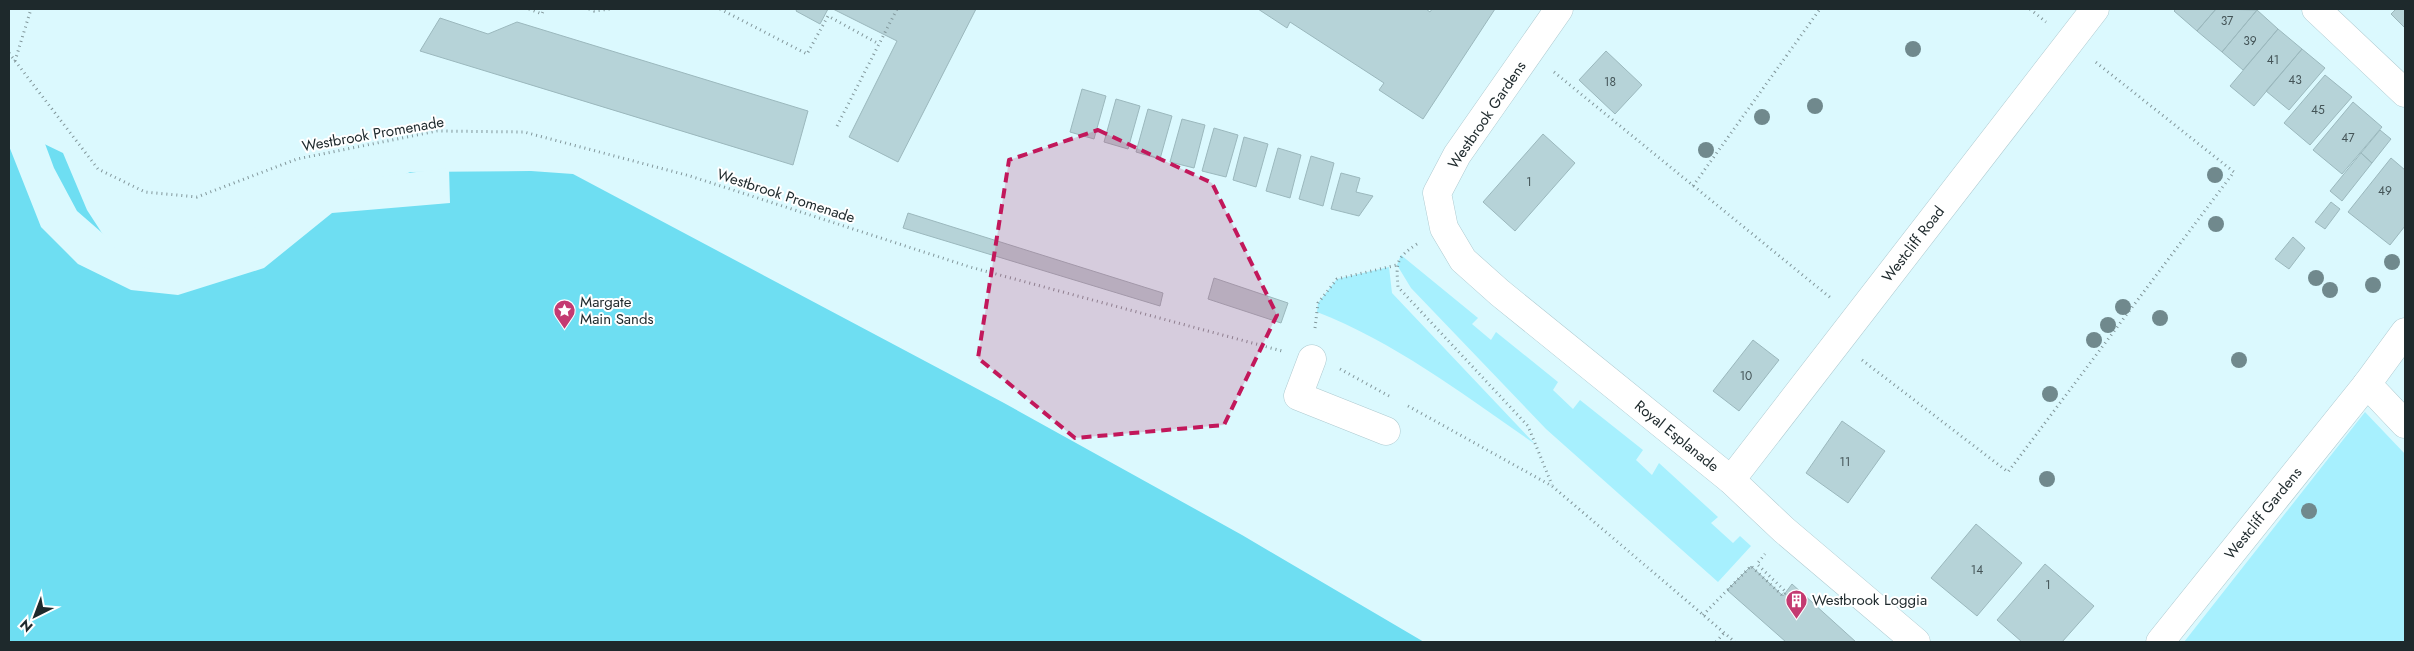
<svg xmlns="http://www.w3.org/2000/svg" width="2414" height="651" viewBox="0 0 2414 651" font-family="Jost,sans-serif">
<rect width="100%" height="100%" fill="#dbf9fe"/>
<path fill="#a7f0fe" d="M 1401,255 L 1478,318 L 1472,324 L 1491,340 L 1496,332 L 1558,382 L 1553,390 L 1573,409 L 1580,400 L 1643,450 L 1636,460 L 1652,475 L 1659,463 L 1718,517 L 1711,523 L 1733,543 L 1740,536 L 1751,546 L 1718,582 L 1546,429 L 1411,288 L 1397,265 Z
M 1389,267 L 1392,293 L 1535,444 C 1465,396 1397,343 1317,312 L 1318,303 L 1337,279 Z
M 2365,412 L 2405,454 L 2405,642 L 2184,642 Z"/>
<path fill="#6edef2" d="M 9,127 L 63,153 L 87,210 L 124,267 L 192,280 L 410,172 L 531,171 L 573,174 L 1004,403 L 1242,535 L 1424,642 L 9,642 Z"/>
<path fill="#dbf9fe" d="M 9,124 L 44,141 L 54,168 L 77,211 L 108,238 L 126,264 L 191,277 L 204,253 L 208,253 L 267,221 L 299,201 L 351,180 L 449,168 L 450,203 L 332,213 L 264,268 L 178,295 L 131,290 L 78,264 L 41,227 L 9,146 Z"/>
<path fill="#b6d3d8" stroke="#9bb8bd" d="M 797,9 L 828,9 L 820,24 L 796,11 Z
M 833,9 L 976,9 L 898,162 L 849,137 L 897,41 Z
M 1258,9 L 1426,9 L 1430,12 L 1432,9 L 1495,9 L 1423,119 L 1379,90 L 1384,83 L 1290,22 L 1287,28 Z
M 2176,9 L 2216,9 L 2197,31 L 2174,11 Z
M 2216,9 L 2257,10 L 2222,52 L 2197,31 Z
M 2396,9 L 2405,9 L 2405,28 L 2391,14 Z
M 2257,10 L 2278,29 L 2243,70 L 2222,52 Z
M 440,18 L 488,34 L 517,22 L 808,111 L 793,165 L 420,51 Z
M 2278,29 L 2302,49 L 2254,106 L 2230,86 Z
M 2302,49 L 2325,68 L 2289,110 L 2266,91 Z
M 1606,51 L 1642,85 L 1615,114 L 1579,80 Z
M 2325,75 L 2352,97 L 2310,145 L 2284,123 Z
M 1082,89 L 1106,96 L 1094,139 L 1070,132 Z
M 1116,99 L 1140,106 L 1128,149 L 1104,142 Z
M 2353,102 L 2382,127 L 2342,174 L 2313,150 Z
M 1148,109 L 1172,116 L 1160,159 L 1136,152 Z
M 1182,119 L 1205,125 L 1194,168 L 1170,162 Z
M 1214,128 L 1238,135 L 1226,177 L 1202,171 Z
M 2380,130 L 2391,139 L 2372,163 L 2361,153 Z
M 1543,134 L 1575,163 L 1515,231 L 1483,202 Z
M 1244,137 L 1268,144 L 1256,187 L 1233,180 Z
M 1278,148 L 1301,155 L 1290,198 L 1266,191 Z
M 2361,153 L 2372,163 L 2342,201 L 2330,191 Z
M 1311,156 L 1334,163 L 1323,206 L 1299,199 Z
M 2391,158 L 2405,170 L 2405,226 L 2390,245 L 2348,212 Z
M 1341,173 L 1360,178 L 1356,192 L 1373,196 L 1359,216 L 1331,209 Z
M 2331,202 L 2340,209 L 2325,229 L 2315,222 Z
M 908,213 L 1163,293 L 1160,306 L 903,228 Z
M 2293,237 L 2305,248 L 2289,269 L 2275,259 Z
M 1214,278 L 1288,303 L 1281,323 L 1208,299 Z
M 1753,340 L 1779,360 L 1739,411 L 1713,391 Z
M 1842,421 L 1885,451 L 1848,503 L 1806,473 Z
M 1976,524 L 2022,563 L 1977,616 L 1931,578 Z
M 2045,564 L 2094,606 L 2062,642 L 2022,642 L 1997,620 Z
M 1751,566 L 1783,596 L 1792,584 L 1856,642 L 1786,642 L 1727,590 Z"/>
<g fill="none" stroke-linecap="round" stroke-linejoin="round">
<defs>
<g id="minor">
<path id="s1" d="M 1559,9 L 1457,155 L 1437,193 L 1444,228 L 1463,260 L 1500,293 L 1731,480 L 1784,530 L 1916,642"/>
<path d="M 2316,9 L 2405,93"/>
<path d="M 1312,359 L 1298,396 L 1386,431"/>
<path d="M 2367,384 L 2405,424"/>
<path id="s2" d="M 1731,480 L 2095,9"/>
<path id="s3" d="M 2160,642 L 2367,384 L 2405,332"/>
</g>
</defs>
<use href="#minor" stroke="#aecad0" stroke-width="29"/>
<path stroke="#82979b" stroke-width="3" stroke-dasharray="1 4" stroke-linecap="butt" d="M 529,9 L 542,14 L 544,9
M 589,9 L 594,11 L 610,9
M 720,9 L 807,54 L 828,16 L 879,44
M 2030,9 L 2046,22
M 9,53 L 98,169 L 145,192 L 197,197 L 297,159 L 437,131 L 524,132 L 690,176 L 970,267 L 1282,351
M 15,61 L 31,9
M 1554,72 L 1832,299
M 837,126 L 897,9
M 1693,186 L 1820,9
M 1417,244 C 1396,258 1396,262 1398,287 L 1528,426 L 1552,485
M 1315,328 L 1318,303 L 1337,279 L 1397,265
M 1862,360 L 2008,472 L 2234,172 L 2093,60
M 1340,369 L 1389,396
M 1408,406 L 1552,486 L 1735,642
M 1703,615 L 1751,566 L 1783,596 L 1786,592 L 1757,564 L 1765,554
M 1716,642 L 1724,633"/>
<use href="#minor" stroke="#fff" stroke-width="28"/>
</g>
<g fill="#70898d">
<circle cx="1913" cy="49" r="8"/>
<circle cx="1815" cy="106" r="8"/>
<circle cx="1762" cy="117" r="8"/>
<circle cx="1706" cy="150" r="8"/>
<circle cx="2215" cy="175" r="8"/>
<circle cx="2216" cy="224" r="8"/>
<circle cx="2392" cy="262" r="8"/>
<circle cx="2316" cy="278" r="8"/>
<circle cx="2373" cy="285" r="8"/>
<circle cx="2330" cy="290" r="8"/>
<circle cx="2123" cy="307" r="8"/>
<circle cx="2160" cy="318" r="8"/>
<circle cx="2108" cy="325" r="8"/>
<circle cx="2094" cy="340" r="8"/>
<circle cx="2239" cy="360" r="8"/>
<circle cx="2050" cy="394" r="8"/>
<circle cx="2047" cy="479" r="8"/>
<circle cx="2309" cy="511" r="8"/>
</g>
<path fill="#c2185b" fill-opacity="0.2" stroke="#c2185b" stroke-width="4" stroke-dasharray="10 6" stroke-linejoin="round" d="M 1098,130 L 1212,183 L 1277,315 L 1224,425 L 1075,438 L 978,358 L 1009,160 Z"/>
<defs>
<symbol id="sight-pin" viewBox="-11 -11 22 30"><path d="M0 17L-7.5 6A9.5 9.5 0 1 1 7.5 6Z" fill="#c43a71" stroke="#fff"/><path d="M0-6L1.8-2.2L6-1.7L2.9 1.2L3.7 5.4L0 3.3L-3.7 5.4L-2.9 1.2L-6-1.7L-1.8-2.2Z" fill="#fff"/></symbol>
<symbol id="building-pin" viewBox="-11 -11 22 30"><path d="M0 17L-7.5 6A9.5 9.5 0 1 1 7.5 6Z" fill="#c43a71" stroke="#fff"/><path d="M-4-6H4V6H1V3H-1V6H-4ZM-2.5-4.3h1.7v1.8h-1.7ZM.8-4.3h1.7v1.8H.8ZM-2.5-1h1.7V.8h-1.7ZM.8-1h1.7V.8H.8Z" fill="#fff"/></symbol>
</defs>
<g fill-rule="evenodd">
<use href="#sight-pin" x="552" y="298" width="25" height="34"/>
<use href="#building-pin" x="1784" y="588" width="25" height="34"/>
</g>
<g text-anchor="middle" stroke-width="4" stroke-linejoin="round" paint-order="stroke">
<g font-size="12" fill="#445457">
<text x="2227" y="25">37</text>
<text x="2250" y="45">39</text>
<text x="2273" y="64">41</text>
<text x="2295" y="84">43</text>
<text x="1610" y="86">18</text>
<text x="2318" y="114">45</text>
<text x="2348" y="142">47</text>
<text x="1529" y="186">1</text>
<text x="2385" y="195">49</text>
<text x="1746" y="380">10</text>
<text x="1845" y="466">11</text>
<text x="1977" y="574">14</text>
<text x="2048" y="589">1</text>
</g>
<g font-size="15" fill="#1e292c" stroke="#fff">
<text transform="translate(1487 115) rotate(-56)" y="5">Westbrook Gardens</text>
<text transform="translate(373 134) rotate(-10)" y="5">Westbrook Promenade</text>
<text transform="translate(786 196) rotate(18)" y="5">Westbrook Promenade</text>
<text dy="5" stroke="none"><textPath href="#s2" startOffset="298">Westcliff Road</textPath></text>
<text dy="5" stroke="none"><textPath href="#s1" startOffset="571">Royal Esplanade</textPath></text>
<text dy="5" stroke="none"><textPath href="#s3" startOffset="165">Westcliff Gardens</textPath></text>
</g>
<g font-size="15" fill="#1e292c" stroke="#fff" text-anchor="start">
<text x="580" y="307">Margate<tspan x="580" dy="17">Main Sands</tspan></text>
<text x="1812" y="605">Westbrook Loggia</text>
</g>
</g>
<rect width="2414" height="651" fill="none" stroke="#1e292c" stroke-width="20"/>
<g transform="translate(35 616) rotate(222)" stroke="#ffffff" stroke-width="4" paint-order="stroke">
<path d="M0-4L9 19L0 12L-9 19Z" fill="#1e292c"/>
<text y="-8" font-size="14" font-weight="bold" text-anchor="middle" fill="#1e292c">N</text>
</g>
</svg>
